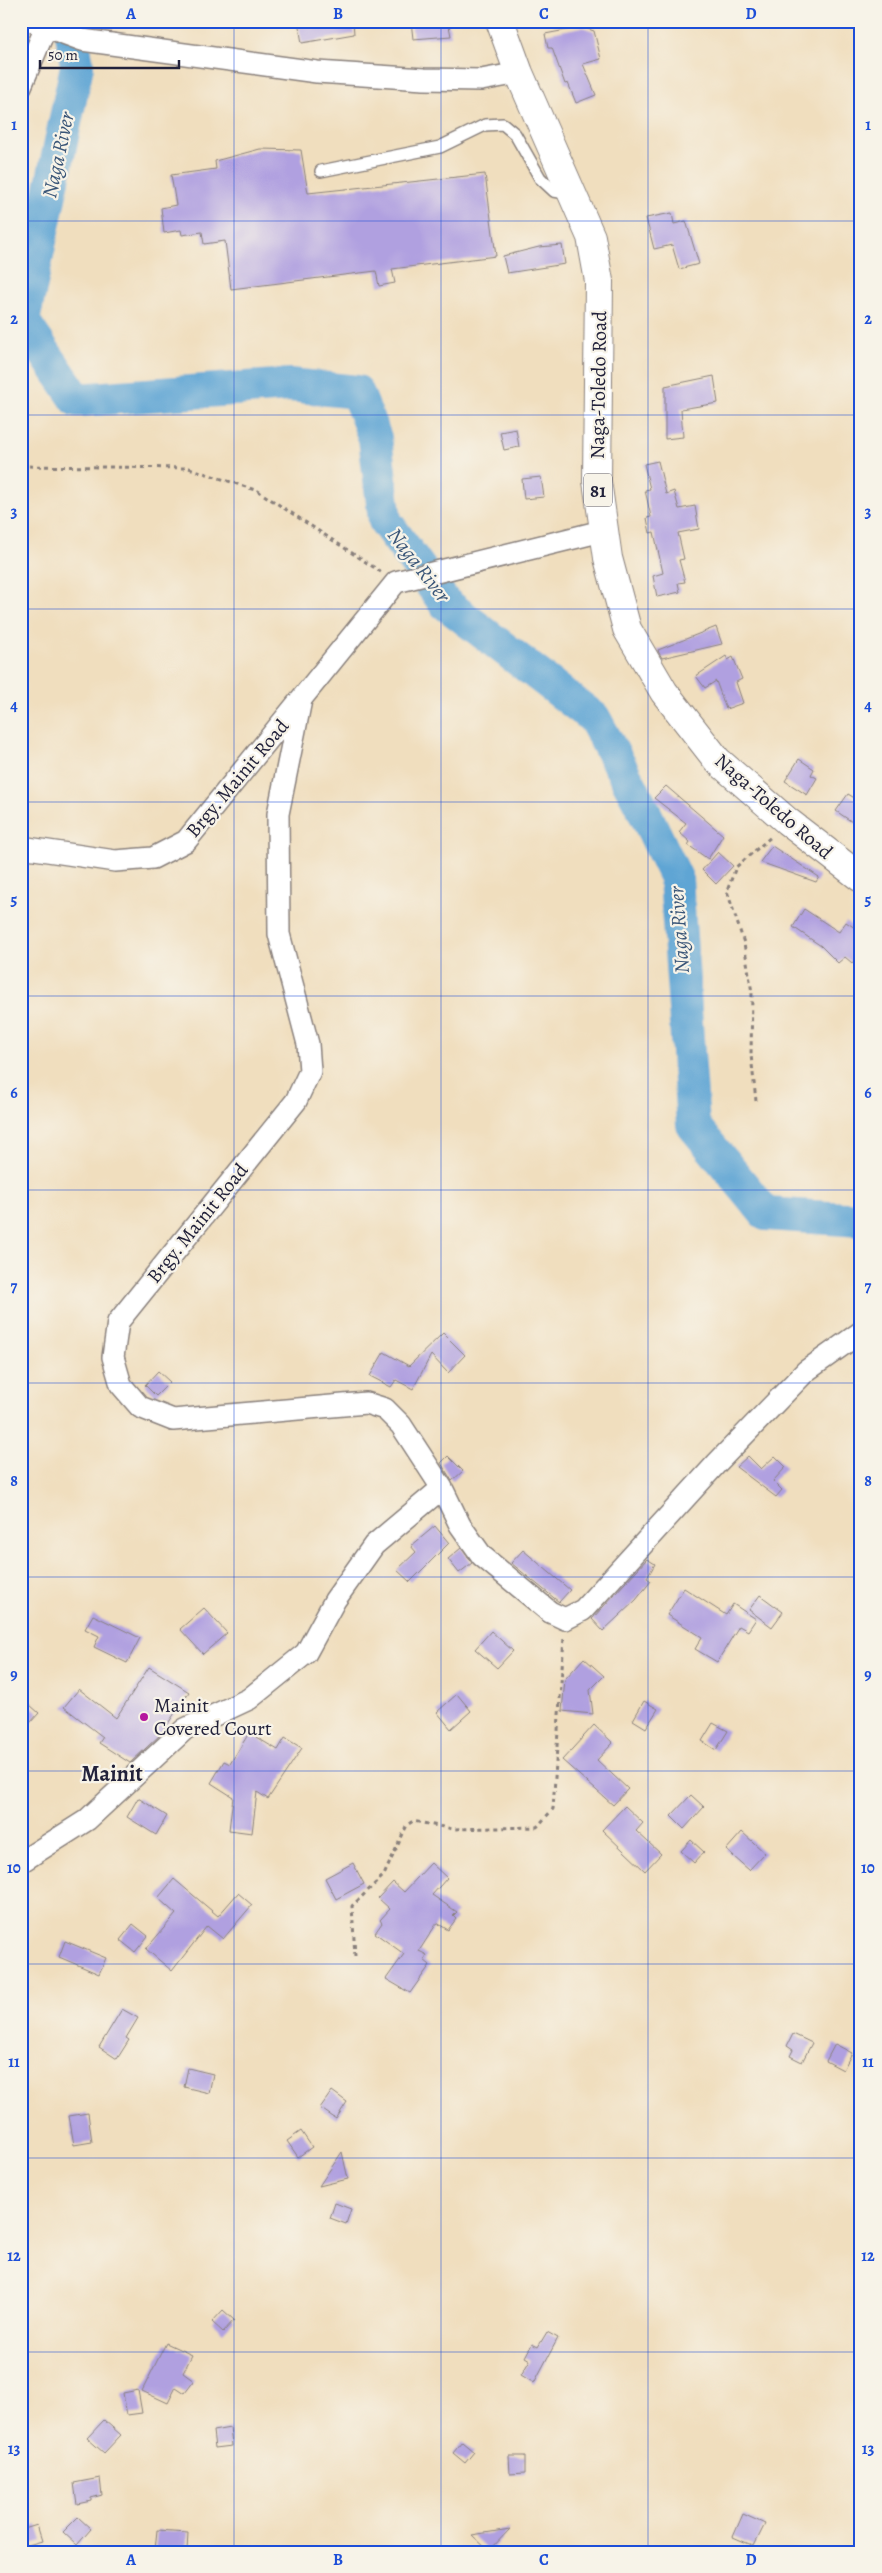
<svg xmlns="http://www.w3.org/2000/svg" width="882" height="2573" viewBox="0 0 882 2573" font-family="Alegreya,serif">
<rect width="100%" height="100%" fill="#f7f3e8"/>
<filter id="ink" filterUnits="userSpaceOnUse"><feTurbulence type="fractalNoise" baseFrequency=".02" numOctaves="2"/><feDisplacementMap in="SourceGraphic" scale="10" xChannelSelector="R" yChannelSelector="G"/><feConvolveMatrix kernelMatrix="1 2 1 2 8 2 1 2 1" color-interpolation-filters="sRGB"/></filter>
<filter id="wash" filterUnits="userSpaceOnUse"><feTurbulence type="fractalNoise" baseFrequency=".0096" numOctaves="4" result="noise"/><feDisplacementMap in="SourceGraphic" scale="20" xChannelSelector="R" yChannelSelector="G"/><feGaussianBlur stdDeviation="1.12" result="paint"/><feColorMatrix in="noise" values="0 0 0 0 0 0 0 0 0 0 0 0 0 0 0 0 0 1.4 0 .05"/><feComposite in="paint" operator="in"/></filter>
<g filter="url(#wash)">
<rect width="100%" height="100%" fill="#f0debe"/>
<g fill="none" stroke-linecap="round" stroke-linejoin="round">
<path stroke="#5ea5d4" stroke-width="34" d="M 70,21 L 77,66 L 23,321 L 77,400 L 290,385 L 357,392 L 375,438 L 385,521 L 445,603 L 594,718 L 641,805 L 676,878 L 693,1125 L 766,1214 L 861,1220"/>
</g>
<g id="blocks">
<path fill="#b0a0e0" d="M 298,21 L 353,21 L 354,34 L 302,43 Z
M 411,21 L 448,21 L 451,36 L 413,39 Z
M 582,27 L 594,31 L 601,59 L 583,64 L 596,95 L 576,103 L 568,83 L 565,84 L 552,48 L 548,48 L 545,34 Z
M 260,149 L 301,150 L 308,193 L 485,174 L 496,256 L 392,269 L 395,283 L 379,286 L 376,271 L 231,289 L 225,241 L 204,244 L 202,232 L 182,235 L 181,230 L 164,233 L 161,208 L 176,205 L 171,175 L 216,169 L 215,161 Z
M 672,213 L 674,224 L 686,221 L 699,264 L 679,269 L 672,245 L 654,249 L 646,218 Z
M 562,245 L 565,264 L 507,273 L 503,256 L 539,247 Z
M 714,376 L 718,403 L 681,409 L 683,437 L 665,439 L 665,386 Z
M 516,429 L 519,447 L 504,450 L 500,432 Z
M 658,461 L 666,494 L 674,491 L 679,509 L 695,506 L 699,529 L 678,533 L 684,559 L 679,560 L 685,582 L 678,583 L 680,592 L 657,597 L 653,576 L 663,573 L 654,532 L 650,533 L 647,518 L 651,517 L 645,490 L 650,489 L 644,464 Z
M 541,477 L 544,497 L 524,499 L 522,479 Z
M 716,627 L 722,644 L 662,658 L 659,653 L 658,650 Z
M 726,656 L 728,660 L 733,657 L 742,679 L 736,682 L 743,703 L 726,709 L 716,681 L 705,688 L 696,676 Z
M 799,759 L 814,769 L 811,775 L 817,778 L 807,795 L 785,781 Z
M 666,786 L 723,835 L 708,859 L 688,845 L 690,842 L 679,832 L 686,823 L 654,798 Z
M 848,794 L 861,802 L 861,815 L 855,824 L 836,811 Z
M 772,846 L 819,877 L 816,882 L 760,862 Z
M 718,852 L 733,866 L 716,884 L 702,870 Z
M 804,909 L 839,932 L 846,922 L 861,932 L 861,953 L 852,963 L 845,957 L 838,963 L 821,946 L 793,927 Z
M 443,1333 L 465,1355 L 448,1373 L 431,1355 L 413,1389 L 396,1380 L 391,1387 L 370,1376 L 384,1352 L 409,1366 Z
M 158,1371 L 170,1382 L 156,1396 L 145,1385 Z
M 448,1456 L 463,1471 L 452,1481 L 441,1463 Z
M 748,1456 L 761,1469 L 775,1456 L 786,1467 L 773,1481 L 782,1490 L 776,1497 L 736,1467 Z
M 435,1526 L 449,1543 L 410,1582 L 397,1570 L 416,1552 L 411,1546 Z
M 461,1548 L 472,1563 L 459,1573 L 448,1559 Z
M 523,1550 L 570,1590 L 559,1602 L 511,1563 Z
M 647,1559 L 655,1564 L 647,1578 L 651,1581 L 636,1600 L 603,1631 L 592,1619 Z
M 684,1588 L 726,1615 L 733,1604 L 756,1619 L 748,1631 L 739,1626 L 717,1662 L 695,1649 L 702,1637 L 667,1615 Z
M 760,1595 L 783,1612 L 772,1627 L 749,1610 Z
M 204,1608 L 227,1633 L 203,1654 L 180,1629 Z
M 93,1615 L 140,1638 L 127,1663 L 94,1647 L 99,1636 L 85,1629 Z
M 491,1631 L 513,1651 L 497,1668 L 475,1649 Z
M 584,1658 L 604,1676 L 590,1690 L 593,1714 L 562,1711 L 565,1679 Z
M 149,1667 L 189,1692 L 161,1734 L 130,1763 L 99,1743 L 103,1737 L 64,1707 L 79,1689 L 116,1718 Z
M 457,1694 L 471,1711 L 451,1729 L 437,1712 Z
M 21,1697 L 39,1713 L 21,1733 Z
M 644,1701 L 658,1709 L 646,1728 L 633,1720 Z
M 713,1723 L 728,1731 L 716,1750 L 702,1741 Z
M 594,1725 L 613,1743 L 597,1760 L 628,1789 L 613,1805 L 562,1760 Z
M 249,1733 L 278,1750 L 285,1738 L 302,1748 L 268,1799 L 257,1792 L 252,1833 L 229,1830 L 233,1797 L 211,1783 L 224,1761 L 230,1764 Z
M 691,1795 L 704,1807 L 684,1829 L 671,1816 Z
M 138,1798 L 167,1816 L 156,1835 L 127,1817 Z
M 625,1806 L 643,1823 L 636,1831 L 661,1854 L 645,1871 L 602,1830 Z
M 742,1832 L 765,1853 L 749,1870 L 726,1850 Z
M 691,1840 L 704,1852 L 694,1863 L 681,1851 Z
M 353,1863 L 364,1884 L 336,1899 L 325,1878 Z
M 431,1863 L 447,1878 L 432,1895 L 457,1912 L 453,1916 L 456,1919 L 448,1930 L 437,1923 L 419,1951 L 427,1955 L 424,1960 L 430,1965 L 410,1993 L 386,1979 L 404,1954 L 375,1933 L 382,1923 L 380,1920 L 390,1909 L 378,1898 L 393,1882 L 404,1892 Z
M 174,1879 L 218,1916 L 238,1893 L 252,1905 L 223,1939 L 207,1926 L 172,1971 L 146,1949 L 176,1914 L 158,1898 Z
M 133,1924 L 148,1936 L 135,1952 L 120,1940 Z
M 65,1941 L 106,1958 L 99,1974 L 59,1957 Z
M 122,2009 L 138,2018 L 126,2038 L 129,2040 L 117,2059 L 99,2047 Z
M 793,2034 L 812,2043 L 802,2062 L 790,2056 L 793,2050 L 787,2046 Z
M 835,2044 L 852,2053 L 843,2070 L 826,2061 Z
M 188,2068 L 213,2074 L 209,2093 L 184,2087 Z
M 332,2091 L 347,2102 L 336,2119 L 320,2108 Z
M 88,2113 L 92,2142 L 74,2145 L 69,2116 Z
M 301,2131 L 312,2147 L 298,2157 L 287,2141 Z
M 342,2152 L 348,2179 L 319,2186 Z
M 335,2203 L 351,2209 L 346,2224 L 330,2218 Z
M 223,2310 L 234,2320 L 223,2332 L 212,2322 Z
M 547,2332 L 558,2338 L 534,2383 L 521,2375 L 530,2360 L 525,2357 L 532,2344 L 538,2347 Z
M 166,2343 L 192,2355 L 183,2373 L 194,2381 L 185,2393 L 176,2387 L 168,2403 L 142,2391 Z
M 138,2390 L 142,2413 L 127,2415 L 123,2393 Z
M 104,2420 L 121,2435 L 104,2453 L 87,2438 Z
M 230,2428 L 232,2446 L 215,2448 L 213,2431 Z
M 462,2442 L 474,2452 L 465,2463 L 453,2453 Z
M 509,2456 L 525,2456 L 525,2473 L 510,2474 Z
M 100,2478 L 102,2495 L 91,2498 L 91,2501 L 77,2504 L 74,2483 Z
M 743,2514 L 765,2524 L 754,2546 L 733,2537 Z
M 78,2517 L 91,2529 L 77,2545 L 63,2532 Z
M 37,2525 L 42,2541 L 21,2547 L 21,2530 Z
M 510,2529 L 489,2551 L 472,2535 Z
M 157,2530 L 188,2532 L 187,2552 L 155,2550 Z"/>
</g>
</g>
<g filter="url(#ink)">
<use href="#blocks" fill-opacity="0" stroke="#89807c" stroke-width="1"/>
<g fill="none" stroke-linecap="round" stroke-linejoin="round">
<defs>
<path id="lane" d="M 321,171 L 440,147 L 485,125 L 503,124 L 515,134 L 540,178 L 554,191 L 571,194"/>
<path id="street" d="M 31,21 L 82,40 L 317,72 L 424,79 L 481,80 L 519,73
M 21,86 L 46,27
M 301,700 L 278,814 L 279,934 L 308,1044 L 310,1071 L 296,1101 L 118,1322 L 113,1357 L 121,1385 L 140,1407 L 173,1420 L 366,1403 L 385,1409 L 401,1425 L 442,1488
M 21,847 L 115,861 L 153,858 L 186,841 L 396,582 L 602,531
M 21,1862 L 87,1820 L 185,1729 L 249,1699 L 306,1653 L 335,1600 L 374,1545 L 442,1488 L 460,1525 L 482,1556 L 550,1612 L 565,1619 L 583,1610 L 717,1463 L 806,1371 L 861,1332"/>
<path id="highway" d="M 500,21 L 519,73 L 591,237 L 599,281 L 597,481 L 608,558 L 627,629 L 664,692 L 717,760 L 787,821 L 861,878"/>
</defs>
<use href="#lane" stroke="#89807c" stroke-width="14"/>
<use href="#street" stroke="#89807c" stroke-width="24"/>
<use href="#highway" stroke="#89807c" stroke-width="30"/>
<path stroke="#89807c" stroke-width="3" stroke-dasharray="4 4" stroke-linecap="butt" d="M 21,466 L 189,468 L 258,491 L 381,572
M 756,1101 L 751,1055 L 752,993 L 744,943 L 727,891 L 736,867 L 772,836
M 355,1956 L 352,1906 L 384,1875 L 407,1825 L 413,1821 L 453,1829 L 537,1827 L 553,1809 L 564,1637"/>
<use href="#lane" stroke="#fff" stroke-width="11"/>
<use href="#street" stroke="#fff" stroke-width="21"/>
<use href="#highway" stroke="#fff" stroke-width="28"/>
</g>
</g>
<path fill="none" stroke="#1d4ed8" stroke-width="1" stroke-opacity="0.55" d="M 234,21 L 234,2552M 441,21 L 441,2552M 648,21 L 648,2552M 21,221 L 861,221M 21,415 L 861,415M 21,609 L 861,609M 21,802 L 861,802M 21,996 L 861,996M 21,1190 L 861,1190M 21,1383 L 861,1383M 21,1577 L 861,1577M 21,1771 L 861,1771M 21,1964 L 861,1964M 21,2158 L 861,2158M 21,2352 L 861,2352"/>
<circle fill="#b5179e" stroke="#f7f3e8" stroke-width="2" cx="144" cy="1717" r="5"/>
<g text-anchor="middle" stroke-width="4.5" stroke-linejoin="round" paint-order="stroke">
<rect fill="#f7f3e8" stroke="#62616f" stroke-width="1" x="584" y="473.5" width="28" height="33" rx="4"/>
<g font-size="19" font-weight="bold" fill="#22223b">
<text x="598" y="497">81</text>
</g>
<g font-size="20" fill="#22223b" stroke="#f7f3e8">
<text transform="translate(598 385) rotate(-89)" y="7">Naga-Toledo Road</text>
<text transform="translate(237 778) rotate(-50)" y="7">Brgy. Mainit Road</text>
<text transform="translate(774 806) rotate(41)" y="7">Naga-Toledo Road</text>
<text transform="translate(197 1223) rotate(-51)" y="7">Brgy. Mainit Road</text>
</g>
<g font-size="20" fill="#22223b" stroke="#f7f3e8" text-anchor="start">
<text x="154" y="1712">Mainit<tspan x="154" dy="23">Covered Court</tspan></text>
</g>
<g font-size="21" font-style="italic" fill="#3a5678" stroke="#f7f3e8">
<text transform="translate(58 155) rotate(-78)" y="7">Naga River</text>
<text transform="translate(419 565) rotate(52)" y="7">Naga River</text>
<text transform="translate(679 930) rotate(-94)" y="7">Naga River</text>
</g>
<g font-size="22" font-weight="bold" fill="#22223b" stroke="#f7f3e8">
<text x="112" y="1781">Mainit</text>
</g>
</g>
<rect width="882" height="2573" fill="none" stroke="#f7f3e8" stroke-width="55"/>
<path d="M40 60v8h139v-8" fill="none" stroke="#22223b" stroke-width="2.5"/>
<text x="48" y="60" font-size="15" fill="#22223b" stroke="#f7f3e8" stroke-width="4" paint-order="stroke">50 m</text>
<rect x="28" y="28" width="826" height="2518" fill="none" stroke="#1d4ed8" stroke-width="2"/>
<g font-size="16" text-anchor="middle" font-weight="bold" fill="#1d4ed8">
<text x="131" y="19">A</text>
<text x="338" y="19">B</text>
<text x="544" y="19">C</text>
<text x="751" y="19">D</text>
<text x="14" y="130">1</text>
<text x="868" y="130">1</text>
<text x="14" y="324">2</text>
<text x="868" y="324">2</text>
<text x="14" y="517">3</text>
<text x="868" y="517">3</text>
<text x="14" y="711">4</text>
<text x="868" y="711">4</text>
<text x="14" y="905">5</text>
<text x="868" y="905">5</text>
<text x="14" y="1098">6</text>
<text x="868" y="1098">6</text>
<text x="14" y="1292">7</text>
<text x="868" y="1292">7</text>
<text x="14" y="1486">8</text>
<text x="868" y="1486">8</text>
<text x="14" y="1680">9</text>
<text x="868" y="1680">9</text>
<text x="14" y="1873">10</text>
<text x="868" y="1873">10</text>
<text x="14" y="2067">11</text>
<text x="868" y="2067">11</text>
<text x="14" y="2261">12</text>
<text x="868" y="2261">12</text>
<text x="14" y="2454">13</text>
<text x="868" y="2454">13</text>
<text x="131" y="2565">A</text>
<text x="338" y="2565">B</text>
<text x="544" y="2565">C</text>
<text x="751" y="2565">D</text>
</g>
</svg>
